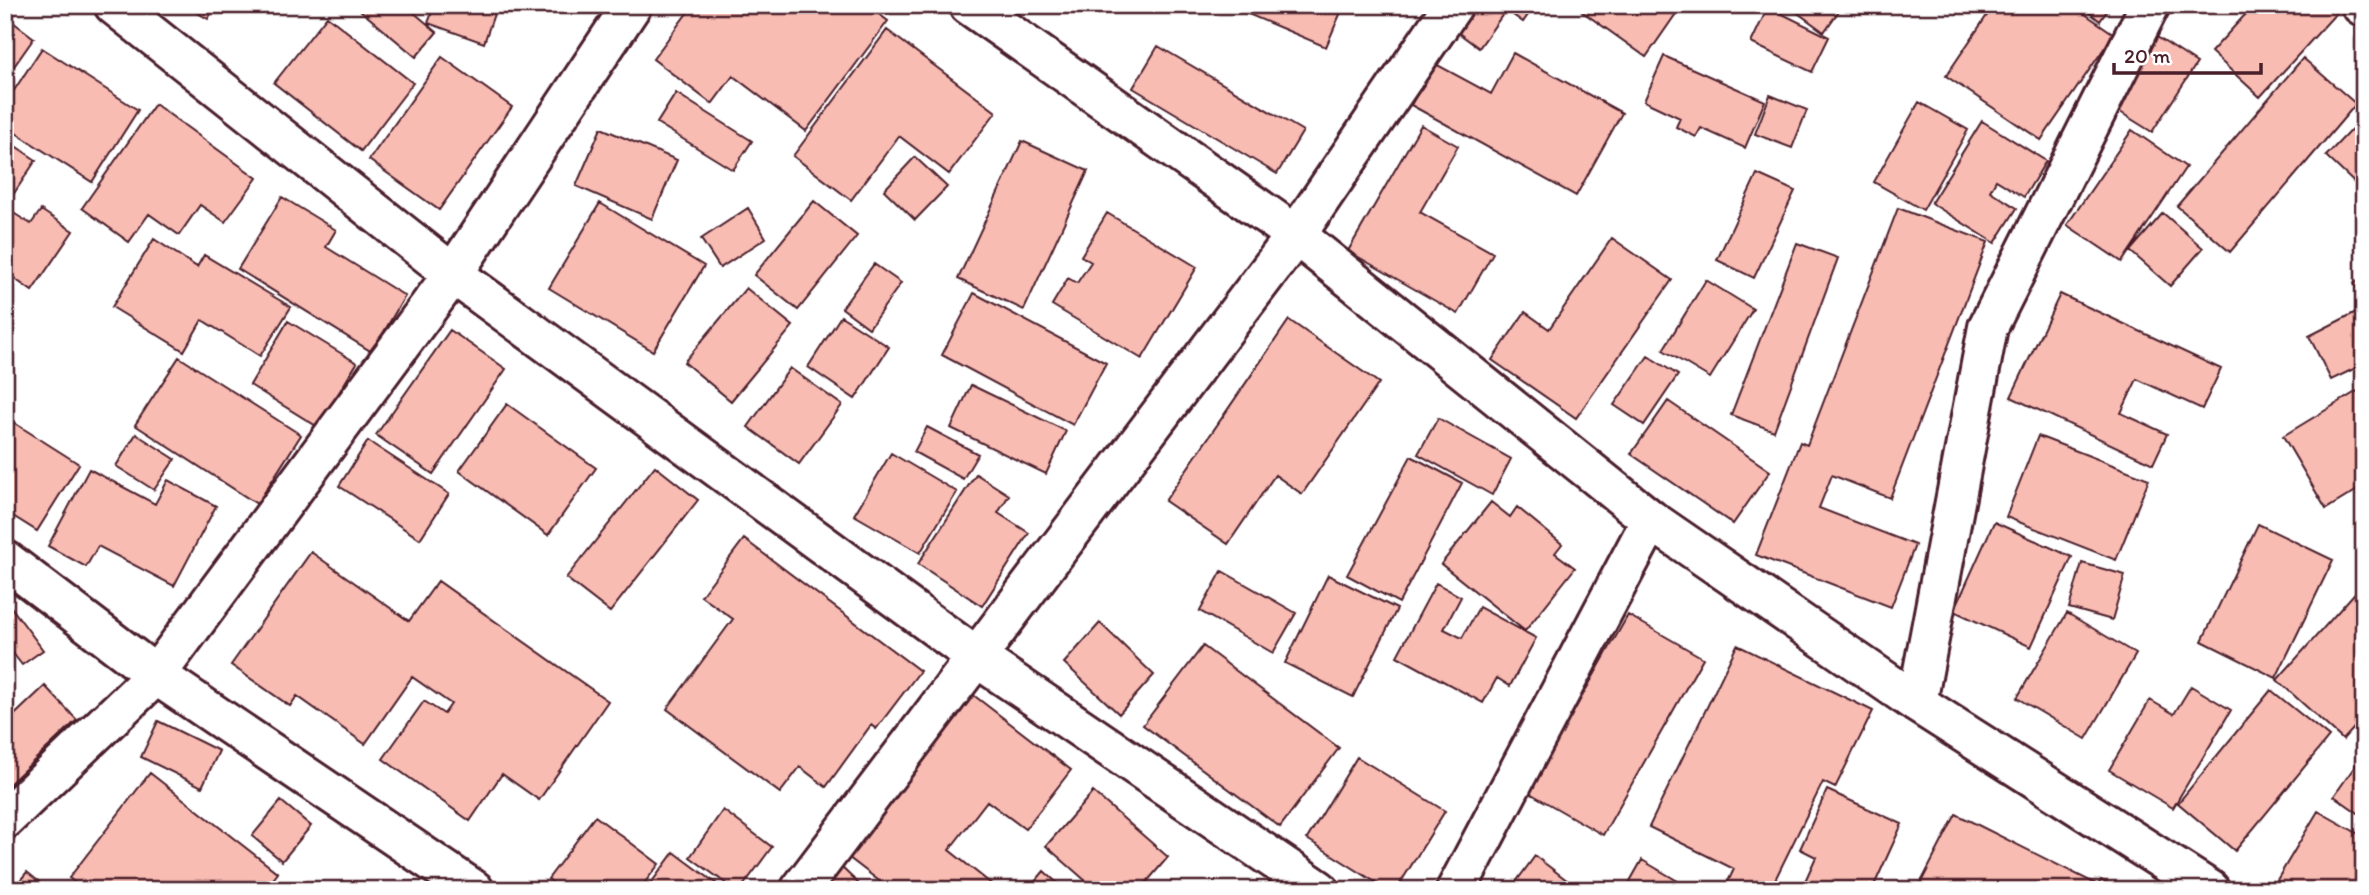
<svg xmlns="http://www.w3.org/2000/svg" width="2369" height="895" viewBox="0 0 2369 895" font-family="Itim,sans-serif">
<rect width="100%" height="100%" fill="#fff"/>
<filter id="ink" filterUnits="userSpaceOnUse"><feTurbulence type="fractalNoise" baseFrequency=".0143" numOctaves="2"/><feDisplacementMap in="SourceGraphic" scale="14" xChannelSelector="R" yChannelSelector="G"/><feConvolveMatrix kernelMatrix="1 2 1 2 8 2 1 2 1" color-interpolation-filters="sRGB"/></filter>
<g filter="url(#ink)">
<path fill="#f8bcb3" stroke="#4a1f2b" stroke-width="2" d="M 184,5 L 216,5 L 208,19 Z
M 354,5 L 405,5 L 437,32 L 416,57 Z
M 435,5 L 497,5 L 484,43 L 428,23 Z
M 693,5 L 867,5 L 888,21 L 806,131 L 733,76 L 712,104 L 653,59 Z
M 1227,5 L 1344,5 L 1326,47 Z
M 1470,5 L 1535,5 L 1523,22 L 1506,10 L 1479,48 L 1453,29 Z
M 1573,5 L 1682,5 L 1646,57 Z
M 1787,5 L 1843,5 L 1824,32 Z
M 1994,5 L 2072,5 L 2114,34 L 2041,140 L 1946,76 Z
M 2080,5 L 2111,5 L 2100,21 Z
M 2254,5 L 2332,5 L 2338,11 L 2260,97 L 2211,52 Z
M 1768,7 L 1829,37 L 1812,72 L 1751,43 Z
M 5,16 L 34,38 L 5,79 Z
M 327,16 L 413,83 L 361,151 L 274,83 Z
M 887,30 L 996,112 L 949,174 L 899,136 L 851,200 L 793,156 Z
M 2157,37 L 2197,63 L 2152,132 L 2112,107 Z
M 1158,46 L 1303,131 L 1277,174 L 1133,88 Z
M 42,48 L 138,110 L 92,182 L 5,126 L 5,104 Z
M 1513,53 L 1622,113 L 1576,196 L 1411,105 L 1434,63 L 1491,94 Z
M 1664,56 L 1765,101 L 1745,148 L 1701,128 L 1696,137 L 1676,127 L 1680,118 L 1644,101 Z
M 442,57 L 512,107 L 439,210 L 369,160 Z
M 2303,58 L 2356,104 L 2230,252 L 2177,206 Z
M 676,93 L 752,141 L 733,170 L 657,123 Z
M 1770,95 L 1807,110 L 1792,148 L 1755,134 Z
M 1919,102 L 1968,130 L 1923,210 L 1874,182 Z
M 155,104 L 257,178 L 225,222 L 200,205 L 179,235 L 149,214 L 129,242 L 82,208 Z
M 2364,116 L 2364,192 L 2326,156 Z
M 1982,121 L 2046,161 L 2024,197 L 1996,180 L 1990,191 L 2017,208 L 1995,243 L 1931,203 Z
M 1421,125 L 1458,146 L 1420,212 L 1493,253 L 1458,314 L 1348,251 Z
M 601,128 L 677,160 L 652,219 L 576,186 Z
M 2132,130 L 2186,167 L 2122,262 L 2067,225 Z
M 5,139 L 36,160 L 5,207 Z
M 1022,141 L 1088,171 L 1024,310 L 958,279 Z
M 915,157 L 947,187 L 915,220 L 884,190 Z
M 1757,174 L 1795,191 L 1754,278 L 1717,260 Z
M 282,197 L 336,230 L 326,247 L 405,296 L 372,352 L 238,269 Z
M 814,201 L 857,236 L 798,310 L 754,275 Z
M 600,203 L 704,266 L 653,351 L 549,288 Z
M 748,208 L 766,238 L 720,268 L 701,239 Z
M 1898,208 L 1988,242 L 1890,498 L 1832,475 L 1819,508 L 1915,545 L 1891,607 L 1756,555 L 1800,442 L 1807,445 Z
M 7,209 L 31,224 L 41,210 L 73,231 L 32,291 L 5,272 Z
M 1107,213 L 1197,267 L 1142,359 L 1052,305 L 1068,278 L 1077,283 L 1091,262 L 1081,256 Z
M 2163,213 L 2203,248 L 2170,286 L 2130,251 Z
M 1612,238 L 1672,280 L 1576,418 L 1492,360 L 1525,312 L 1549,329 Z
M 154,239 L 197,267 L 204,255 L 291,307 L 260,356 L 202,320 L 184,351 L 112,307 Z
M 1797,243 L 1838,258 L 1774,431 L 1731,415 Z
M 874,264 L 901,283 L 869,328 L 842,308 Z
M 2364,279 L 2364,302 L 2354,283 Z
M 1706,280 L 1753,309 L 1710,378 L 1663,350 Z
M 746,288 L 793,326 L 731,401 L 684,362 Z
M 974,293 L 1106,363 L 1073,425 L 942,355 Z
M 2060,294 L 2221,369 L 2202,409 L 2137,379 L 2121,413 L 2167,434 L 2153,464 L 2011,397 Z
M 2364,308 L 2364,364 L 2331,380 L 2309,336 Z
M 841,316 L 889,347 L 855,399 L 808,367 Z
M 1289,320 L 1379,383 L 1302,494 L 1275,475 L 1228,544 L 1165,501 Z
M 288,321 L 357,363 L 318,427 L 250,385 Z
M 450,330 L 506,369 L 433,474 L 376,435 Z
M 1648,356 L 1678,375 L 1644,425 L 1614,405 Z
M 179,357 L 301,435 L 257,504 L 135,425 Z
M 790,368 L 842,405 L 799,464 L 748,427 Z
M 971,385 L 1066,431 L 1046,474 L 951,428 Z
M 2364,387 L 2364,486 L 2326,509 L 2283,436 Z
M 1668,401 L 1770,471 L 1733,524 L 1631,454 Z
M 507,404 L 596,468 L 548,535 L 459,471 Z
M 5,417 L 79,464 L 37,531 L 5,511 Z
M 1438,418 L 1511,459 L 1492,495 L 1418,454 Z
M 927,427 L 978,454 L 963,479 L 914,452 Z
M 136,434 L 175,459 L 154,490 L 116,466 Z
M 2038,436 L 2149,479 L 2116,560 L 2006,517 Z
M 368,441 L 449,494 L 420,539 L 339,486 Z
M 891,453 L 957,492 L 920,553 L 854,515 Z
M 1411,456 L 1462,483 L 1399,603 L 1347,575 Z
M 655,466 L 698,500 L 610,612 L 566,578 Z
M 89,469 L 155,504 L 168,480 L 216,506 L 174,586 L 98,546 L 86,567 L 48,546 Z
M 976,474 L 1009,495 L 998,513 L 1029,533 L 982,606 L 918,564 Z
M 1491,502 L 1510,517 L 1517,507 L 1562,544 L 1555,553 L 1575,568 L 1525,631 L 1441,564 Z
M 1994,522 L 2072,557 L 2031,647 L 1954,611 Z
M 2258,524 L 2333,560 L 2276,678 L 2202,641 Z
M 744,539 L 920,671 L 876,729 L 871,725 L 826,787 L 800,767 L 780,793 L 667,709 L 733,619 L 701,596 Z
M 311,552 L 409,621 L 438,581 L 608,701 L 539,800 L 502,774 L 470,821 L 383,759 L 424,701 L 444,714 L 451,704 L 412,677 L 365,744 L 297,696 L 290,706 L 231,665 Z
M 2082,563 L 2125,575 L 2112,620 L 2069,608 Z
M 1222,571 L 1296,613 L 1273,653 L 1200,611 Z
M 1328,575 L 1397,609 L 1353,697 L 1285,663 Z
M 1436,583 L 1461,597 L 1444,629 L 1462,638 L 1479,607 L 1536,638 L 1510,686 L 1497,678 L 1483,703 L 1397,656 Z
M 2361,586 L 2364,589 L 2364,717 L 2343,740 L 2277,680 Z
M 5,599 L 43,650 L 22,665 L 5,643 Z
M 2067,613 L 2136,654 L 2086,739 L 2017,698 Z
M 1628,615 L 1703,658 L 1603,835 L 1528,792 Z
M 1100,623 L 1154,675 L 1119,714 L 1064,663 Z
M 1737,645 L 1873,711 L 1835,788 L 1823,782 L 1770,890 L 1724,890 L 1734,869 L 1649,827 Z
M 1203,646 L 1339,748 L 1280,827 L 1143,725 Z
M 45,686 L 77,720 L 5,788 L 5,724 Z
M 2191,686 L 2231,710 L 2173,808 L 2109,770 L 2150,700 L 2174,714 Z
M 2271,690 L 2329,737 L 2235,851 L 2178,803 Z
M 972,694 L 1071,770 L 1025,829 L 987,801 L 949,850 L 999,890 L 891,890 L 848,857 Z
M 158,721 L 219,751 L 202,787 L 141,757 Z
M 2362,756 L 2364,758 L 2364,817 L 2334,796 Z
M 1357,757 L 1445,811 L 1396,890 L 1388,890 L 1307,839 Z
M 150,773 L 278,873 L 265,890 L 84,890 L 69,878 Z
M 1827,790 L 1902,824 L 1872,890 L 1801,890 L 1816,857 L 1800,849 Z
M 1093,792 L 1168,857 L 1140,890 L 1096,890 L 1046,846 Z
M 281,801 L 311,826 L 282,861 L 252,836 Z
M 723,810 L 772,847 L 740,890 L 735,890 L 690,857 Z
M 2318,811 L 2364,837 L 2364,890 L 2282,890 L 2274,885 Z
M 1956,814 L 2098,885 L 2101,880 L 2121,890 L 1917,890 Z
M 595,816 L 659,864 L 639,890 L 563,890 L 548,879 Z
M 674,852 L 725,890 L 646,890 Z
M 1535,856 L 1580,890 L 1510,890 Z
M 1642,860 L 1693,890 L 1625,890 Z
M 836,862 L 862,887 L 859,890 L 810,890 Z
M 1044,871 L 1065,890 L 1028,890 Z
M 27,872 L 49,890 L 5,890 L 5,882 L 13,889 Z"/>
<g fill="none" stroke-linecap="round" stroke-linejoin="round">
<defs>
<path id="minor" d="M 114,5 L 453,274 L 976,657 L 1319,890
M 969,5 L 1296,235 L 1651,520 L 1917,703 L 2210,890
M 2361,5 L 2364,7
M 5,560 L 156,675 L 474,890
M 1917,703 L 1988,327 L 2150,5
M 5,819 L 156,675 L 453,274 L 632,5
M 800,890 L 1296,235 L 1453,5
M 1456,890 L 1651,520"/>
</defs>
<use href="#minor" stroke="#4a1f2b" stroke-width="44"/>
<use href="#minor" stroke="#fff" stroke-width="38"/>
</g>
</g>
<rect width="2369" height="895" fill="none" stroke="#fff" stroke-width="28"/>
<rect x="14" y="14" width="2341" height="867" fill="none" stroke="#4a1f2b" stroke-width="2.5" filter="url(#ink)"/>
<path d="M2114 63v10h147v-10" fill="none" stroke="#4a1f2b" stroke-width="3.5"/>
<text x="2124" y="63" font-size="21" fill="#4a1f2b" stroke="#ffffff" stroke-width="5" paint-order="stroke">20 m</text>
</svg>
